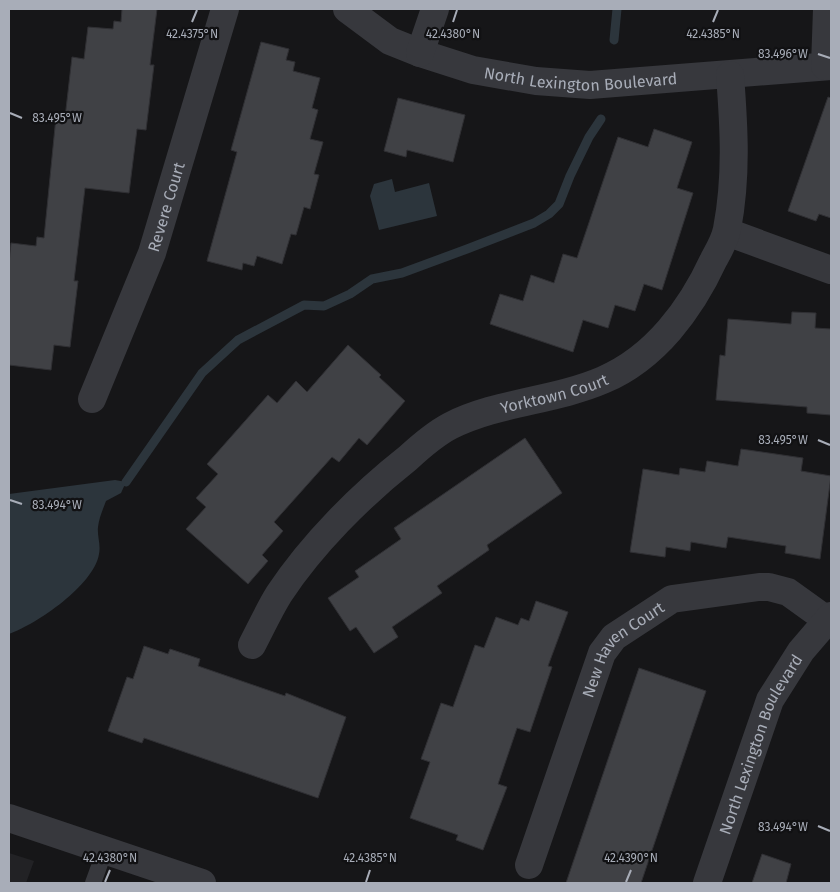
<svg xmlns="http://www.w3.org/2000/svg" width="840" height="892" viewBox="0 0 840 892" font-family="'Fira Sans',sans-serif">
<rect width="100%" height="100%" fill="#161618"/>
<path fill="#222225" d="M 9,853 L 34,861 L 26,883 L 9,883 Z"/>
<path fill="#2c353c" d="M 392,179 L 395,192 L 429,183 L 437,216 L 379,230 L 370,196 L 374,184 Z
M 115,480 L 126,482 L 121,493 L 106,501 C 103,509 99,518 98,527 C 97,536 101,545 99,554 C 94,585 37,624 9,634 L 9,494 Z"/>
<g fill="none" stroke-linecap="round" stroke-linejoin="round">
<path stroke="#2c353c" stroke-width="9" d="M 614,40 L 617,9
M 126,482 L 202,373 L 238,340 L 304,305 L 324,306 L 350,294 L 372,279 L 402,273 L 467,249 L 534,223 L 549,214 L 559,204 L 570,176 L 589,137 L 601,119"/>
</g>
<path fill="#404145" stroke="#303034" d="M 122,9 L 157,9 L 150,65 L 154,65 L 146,130 L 137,129 L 129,193 L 85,188 L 74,281 L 78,281 L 70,347 L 54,345 L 51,370 L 9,365 L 9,263 L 11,243 L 36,246 L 37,237 L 44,238 L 56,117 L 65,118 L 72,57 L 84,59 L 88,27 L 113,29 L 114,21 L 121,22 Z
M 261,42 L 289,49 L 286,60 L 295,62 L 293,71 L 320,78 L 312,108 L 318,110 L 310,139 L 323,142 L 314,174 L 319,175 L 310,209 L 304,207 L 296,235 L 291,234 L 282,264 L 257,256 L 254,266 L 243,263 L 242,270 L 207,261 L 237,152 L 231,150 Z
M 828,97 L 831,98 L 831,218 L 819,214 L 816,221 L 788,211 Z
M 398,98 L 465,115 L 453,162 L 407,150 L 406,157 L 384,151 Z
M 654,129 L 692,142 L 677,188 L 693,193 L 662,290 L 644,284 L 635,311 L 615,305 L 608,328 L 583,320 L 573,352 L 490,324 L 500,294 L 523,301 L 531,275 L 554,283 L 563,254 L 577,258 L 618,137 L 648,147 Z
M 792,312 L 816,313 L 815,328 L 831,329 L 831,415 L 807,413 L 807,407 L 716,400 L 720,355 L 725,356 L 728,319 L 791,324 Z
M 348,345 L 381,375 L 379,377 L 405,401 L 367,445 L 359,438 L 339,462 L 332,457 L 274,522 L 283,531 L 262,555 L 268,561 L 248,584 L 186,529 L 206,507 L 196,498 L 218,474 L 207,464 L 268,395 L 277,403 L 296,381 L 307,392 Z
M 525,438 L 562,493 L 487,545 L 489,550 L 437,586 L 442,593 L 392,627 L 398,637 L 374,653 L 356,627 L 350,631 L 328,598 L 359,577 L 355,571 L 401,539 L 394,528 Z
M 741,449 L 803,458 L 801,471 L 831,476 L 820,559 L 785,553 L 786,546 L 728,537 L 726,548 L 691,542 L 690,551 L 666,547 L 665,557 L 630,552 L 643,469 L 679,475 L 680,468 L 705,472 L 707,461 L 738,466 Z
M 536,601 L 568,612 L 548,666 L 552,667 L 530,732 L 517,728 L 498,784 L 507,787 L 483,850 L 456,840 L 458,835 L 410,818 L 430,762 L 421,759 L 441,703 L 453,707 L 475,645 L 484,648 L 496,617 L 518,625 L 521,618 L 529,621 Z
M 144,646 L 168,654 L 170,649 L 200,659 L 198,666 L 285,696 L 286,693 L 346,717 L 318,798 L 144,738 L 142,743 L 108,731 L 127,677 L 133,679 Z
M 639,668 L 706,691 L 641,883 L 566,883 Z
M 762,854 L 791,864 L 786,883 L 752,883 Z"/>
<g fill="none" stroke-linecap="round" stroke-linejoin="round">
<path stroke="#37383d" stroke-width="16" d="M 93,883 L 105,850"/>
<g stroke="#37383d" stroke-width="28">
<path id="s1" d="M 347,9 L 390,41 L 420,53 L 473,70 L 536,81 L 590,85 L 831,66"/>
<path d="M 420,53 L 435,9"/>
<path d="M 825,66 L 827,9"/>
<path d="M 727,232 L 831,270"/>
<path id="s2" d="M 92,399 L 152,253 L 225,9"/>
<path id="s3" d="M 252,645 C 261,628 269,610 279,594 C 312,544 361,495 408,458 C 421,446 435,434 450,426 C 497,402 554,401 603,380 C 655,358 691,309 714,259 C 719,250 725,240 727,229 C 737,177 734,127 730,75"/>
<path id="s4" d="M 529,865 L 602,653 L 614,637 L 672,599 L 759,587 L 769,587 L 788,592 L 827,620"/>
<path id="s5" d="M 707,883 L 770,700 L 801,651 L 831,616"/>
</g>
<path stroke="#37383d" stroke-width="28" d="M 9,818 L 202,883"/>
</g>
<path fill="none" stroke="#a8adb8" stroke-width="2" d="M 192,22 L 197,10M 453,22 L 457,10M 713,22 L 718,10M 818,54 L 830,58M 10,113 L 22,118M 818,440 L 830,445M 10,500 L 22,504M 818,826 L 830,831M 105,882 L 110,870M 366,882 L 370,870M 626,882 L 631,870"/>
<g text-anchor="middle" stroke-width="4.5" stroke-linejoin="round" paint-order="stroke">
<g font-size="16" fill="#a8adb8" stroke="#111113">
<text dy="6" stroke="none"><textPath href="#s1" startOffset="250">North Lexington Boulevard</textPath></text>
<text dy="6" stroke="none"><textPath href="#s2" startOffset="206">Revere Court</textPath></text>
<text dy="6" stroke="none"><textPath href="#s3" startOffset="408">Yorktown Court</textPath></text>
<text dy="6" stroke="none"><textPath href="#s4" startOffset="240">New Haven Court</textPath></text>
<text dy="6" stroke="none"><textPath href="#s5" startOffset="149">North Lexington Boulevard</textPath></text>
</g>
</g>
<g font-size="12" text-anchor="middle" fill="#a8adb8" stroke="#111113" stroke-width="4.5" stroke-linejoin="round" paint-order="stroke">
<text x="192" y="38">42.4375°N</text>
<text x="453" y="38">42.4380°N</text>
<text x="713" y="38">42.4385°N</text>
<text x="783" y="58">83.496°W</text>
<text x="57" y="122">83.495°W</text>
<text x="783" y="444">83.495°W</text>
<text x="57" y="509">83.494°W</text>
<text x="783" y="831">83.494°W</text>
<text x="110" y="862">42.4380°N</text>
<text x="370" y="862">42.4385°N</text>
<text x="631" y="862">42.4390°N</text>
</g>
<rect width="840" height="892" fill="none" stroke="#a8adb8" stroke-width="20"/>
</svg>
